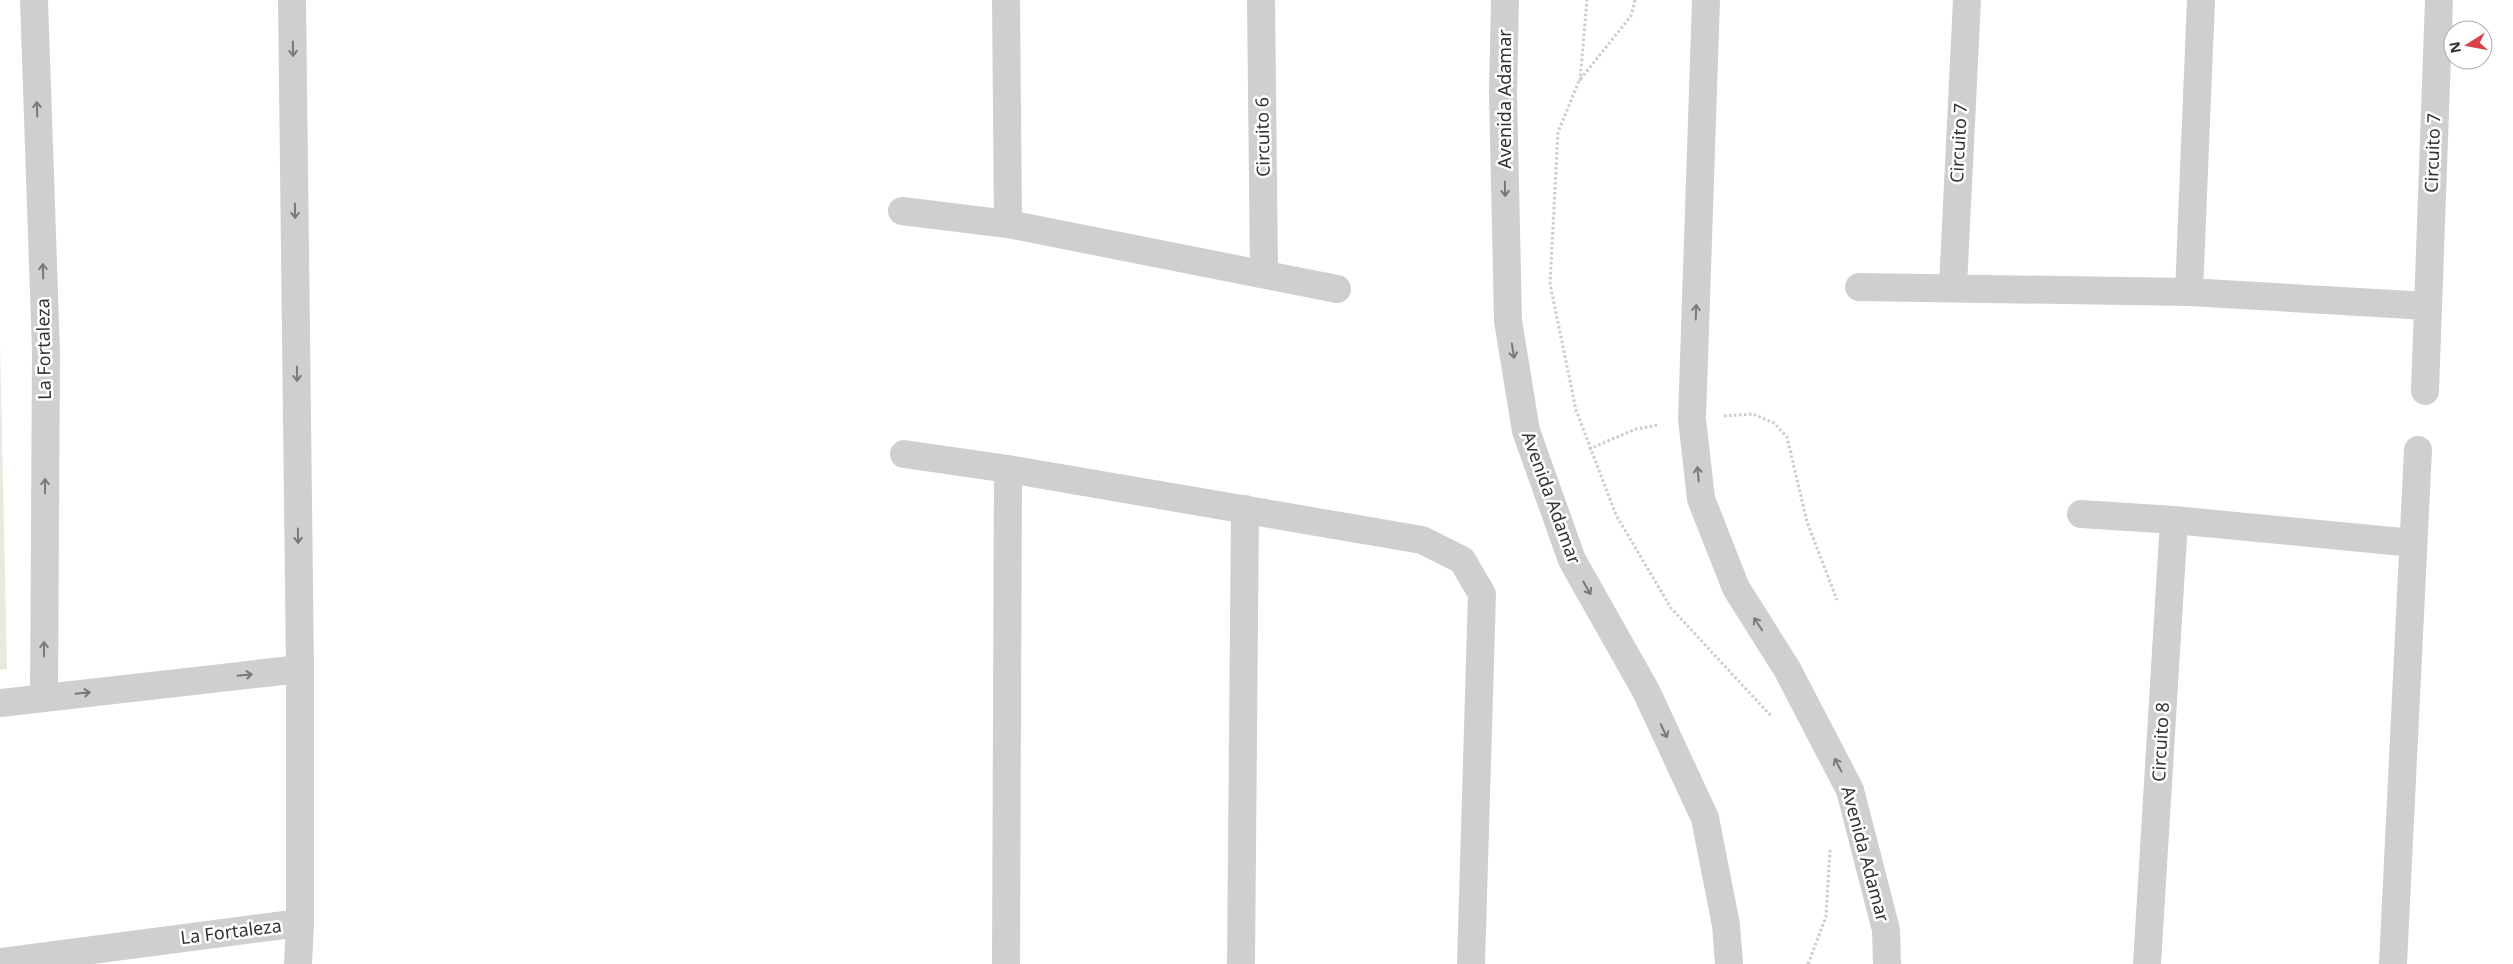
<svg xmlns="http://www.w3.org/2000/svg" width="2513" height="964" viewBox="0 0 2513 964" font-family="'Noto Sans',sans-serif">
<rect width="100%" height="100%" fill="#fff"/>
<path fill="#e5ebdf" d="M 0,341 L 7,669 L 0,670 Z"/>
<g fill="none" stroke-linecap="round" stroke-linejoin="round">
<path stroke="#ccc" stroke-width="3" stroke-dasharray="2.5 2.5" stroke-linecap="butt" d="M 1635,0 L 1631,16 L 1579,81 L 1558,132 L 1550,284 L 1576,410 L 1616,515 L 1671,608 L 1772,717
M 1580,81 L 1587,0
M 1724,416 L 1753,414 L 1774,423 L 1787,437 L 1807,522 L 1837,600
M 1589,449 L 1636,429 L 1659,425
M 1808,964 L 1826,917 L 1830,850"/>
<path stroke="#cfcfcf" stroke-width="28" d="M 34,0 L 46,352 L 44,698
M 1006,0 L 1008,224
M 1261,0 L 1264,273
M 902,211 L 1008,224 L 1337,289
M 1953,286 L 1967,0
M 1859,287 L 2189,292 L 2427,306
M 2189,292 L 2201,0
M 2425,391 L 2439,0
M 904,454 L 1008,469 L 1422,540 L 1462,560 L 1482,594 L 1471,964
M 2081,514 L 2174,520 L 2413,543
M 0,703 L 300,669
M 0,962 L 300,923 L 300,669 L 292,0
M 298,964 L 300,923
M 1006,964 L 1008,469
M 1241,964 L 1245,509
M 2147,964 L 2174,520
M 2393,964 L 2418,450"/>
<path stroke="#cfcfcf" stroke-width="28" d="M 1505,0 L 1503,93 L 1508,321 L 1526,431 L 1572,560 L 1646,691 L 1705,818 L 1726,925 L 1729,964
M 1706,0 L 1692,419 L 1701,499 L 1736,588 L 1787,669 L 1850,790 L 1886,930 L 1887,964"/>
</g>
<defs><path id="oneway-shaft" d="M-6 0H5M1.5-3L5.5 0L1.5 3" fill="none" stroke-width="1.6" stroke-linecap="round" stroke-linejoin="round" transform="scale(1.25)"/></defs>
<g stroke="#797979">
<use href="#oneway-shaft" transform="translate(293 49) rotate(89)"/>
<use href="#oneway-shaft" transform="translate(37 109) rotate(-92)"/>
<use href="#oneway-shaft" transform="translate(1505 189) rotate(89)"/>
<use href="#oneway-shaft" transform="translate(295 211) rotate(89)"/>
<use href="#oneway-shaft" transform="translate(43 271) rotate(-92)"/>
<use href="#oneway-shaft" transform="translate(1696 312) rotate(-88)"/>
<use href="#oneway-shaft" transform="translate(1513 351) rotate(81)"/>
<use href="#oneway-shaft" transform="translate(297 374) rotate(89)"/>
<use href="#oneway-shaft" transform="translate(1698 474) rotate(-96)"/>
<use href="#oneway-shaft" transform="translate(45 486) rotate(-90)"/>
<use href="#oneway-shaft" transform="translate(298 536) rotate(89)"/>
<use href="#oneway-shaft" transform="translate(1587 588) rotate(60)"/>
<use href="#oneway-shaft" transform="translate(1758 624) rotate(-123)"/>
<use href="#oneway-shaft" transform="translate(44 649) rotate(-90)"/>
<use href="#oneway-shaft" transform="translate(245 675) rotate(-6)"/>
<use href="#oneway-shaft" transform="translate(83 693) rotate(-6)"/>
<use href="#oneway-shaft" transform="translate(1664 731) rotate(65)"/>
<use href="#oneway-shaft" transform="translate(1838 765) rotate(-118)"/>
</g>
<g text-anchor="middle" stroke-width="5" stroke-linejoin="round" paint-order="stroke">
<g font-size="18" fill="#323232" stroke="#fff">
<text transform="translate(1505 99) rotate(-90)" y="6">Avenida Adamar</text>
<text transform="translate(1263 137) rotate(-91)" y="6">Circuito 6</text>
<text transform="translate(1959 143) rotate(-87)" y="6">Circuito 7</text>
<text transform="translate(2433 153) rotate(-88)" y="6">Circuito 7</text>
<text transform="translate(44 349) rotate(-91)" y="6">La Fortaleza</text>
<text transform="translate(1551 498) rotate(70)" y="6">Avenida Adamar</text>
<text transform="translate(2161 742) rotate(-87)" y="6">Circuito 8</text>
<text transform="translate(1865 854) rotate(75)" y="6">Avenida Adamar</text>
<text transform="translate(231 932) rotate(-7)" y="6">La Fortaleza</text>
</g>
</g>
<g transform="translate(2468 45) rotate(259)"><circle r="24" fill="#ffffff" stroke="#adadad"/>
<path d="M0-4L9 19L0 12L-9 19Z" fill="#db424a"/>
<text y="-8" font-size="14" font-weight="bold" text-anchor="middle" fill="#323232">N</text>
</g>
</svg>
